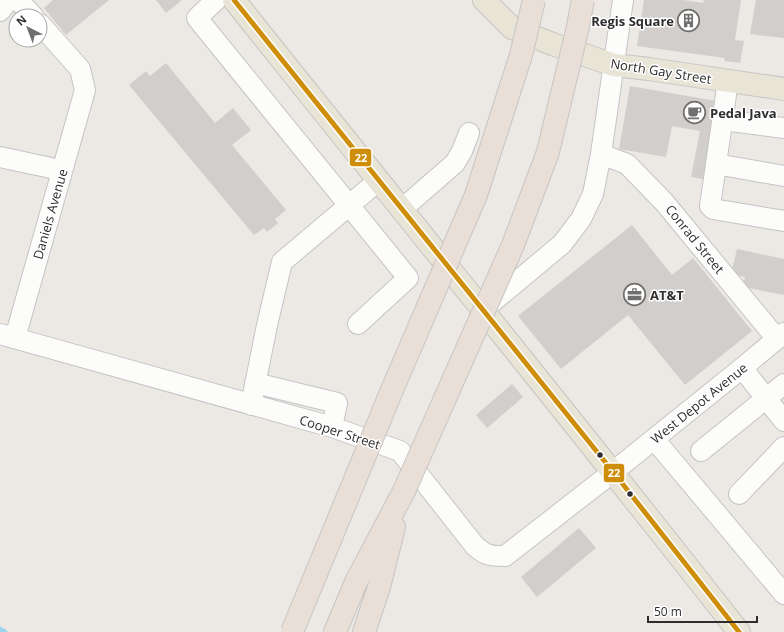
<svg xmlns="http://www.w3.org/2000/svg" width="784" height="632" viewBox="0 0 784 632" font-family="'Open Sans',sans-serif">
<rect width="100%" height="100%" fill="#ece8e4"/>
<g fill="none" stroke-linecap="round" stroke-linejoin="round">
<path stroke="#99d6ec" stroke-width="4.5" d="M 0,629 L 5,632"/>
</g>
<path fill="#d1cecb" d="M 53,0 L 109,0 L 66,35 L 44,8 Z
M 156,0 L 182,0 L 166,13 Z
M 644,0 L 683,0 L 703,3 L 704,0 L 741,0 L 735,40 L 744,41 L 740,63 L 724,61 L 725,58 L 637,46 Z
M 756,0 L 784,0 L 784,38 L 750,34 Z
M 166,63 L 215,123 L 233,108 L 251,130 L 232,145 L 286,210 L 275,219 L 278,223 L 267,232 L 264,228 L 254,235 L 129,85 L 146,71 L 150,76 Z
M 630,86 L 722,102 L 708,180 L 691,177 L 700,131 L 672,126 L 666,157 L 619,149 Z
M 632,225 L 672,275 L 693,258 L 752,331 L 685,385 L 628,315 L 561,369 L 518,316 Z
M 737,249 L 784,259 L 784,295 L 743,287 L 745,277 L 731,274 Z
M 512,384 L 523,397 L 487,428 L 476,415 Z
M 579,528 L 596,548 L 537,597 L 521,577 Z"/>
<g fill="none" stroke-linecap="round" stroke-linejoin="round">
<defs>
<path id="minor" d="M 18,0 L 33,16
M 216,0 L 197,18 L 408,278 L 358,324
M 0,11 L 9,0
M 728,81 L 710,206 L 713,209 L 784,221
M 723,120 L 784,128
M 601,154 L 627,164 L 664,202 L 777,339
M 0,157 L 51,168
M 716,164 L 784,176
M 401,210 L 455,163 L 462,151 L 469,133
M 484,309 L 562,244 L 581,219 L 593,194 L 601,154 L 623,0
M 0,334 L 332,427 L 400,451 L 475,546 C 486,556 491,556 505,556 L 613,472 L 742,368 L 784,333
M 15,338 L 85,90 L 80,69 L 40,24
M 742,368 L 784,421
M 255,383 L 337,403 L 332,427
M 251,405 L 267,325 L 282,262 L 378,181
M 654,439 L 784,594
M 701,451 L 784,384
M 739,494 L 784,447"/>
<path id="major" d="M 234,0 C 402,211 573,420 739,632
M 484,0 L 512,28 L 555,45 L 614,65 L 649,69 L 784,89"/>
<path id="highway" d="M 335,632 L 356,582 L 404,491
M 364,632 L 379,587 L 394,527"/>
</defs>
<use href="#minor" stroke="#c5c4c5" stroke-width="22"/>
<use href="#major" stroke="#c6c5c4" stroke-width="24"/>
<use href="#highway" stroke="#c6c5c4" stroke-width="24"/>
<use href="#minor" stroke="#fcfcfb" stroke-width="20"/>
<use href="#major" stroke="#e8e4d6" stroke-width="22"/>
<use href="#highway" stroke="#eadfd6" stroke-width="22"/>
<defs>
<path id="highway-bridge" d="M 404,491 L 513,245 L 548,152 L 577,31 L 583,0
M 292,632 L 392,390 L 476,195 L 521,55 L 534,0"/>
</defs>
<use href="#highway-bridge" stroke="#c6c5c4" stroke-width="24" stroke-linecap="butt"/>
<use href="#highway-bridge" stroke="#eadfd6" stroke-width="22"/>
<defs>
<path id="bus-1" d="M 234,0 L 614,473 L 739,632"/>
</defs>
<use href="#bus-1" stroke="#fff" stroke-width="8"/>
<use href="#bus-1" stroke="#cf8e09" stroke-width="5"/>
</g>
<defs>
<symbol id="building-ring" viewBox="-11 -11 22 22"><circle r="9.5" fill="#fff" stroke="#706f6e" stroke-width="1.5"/><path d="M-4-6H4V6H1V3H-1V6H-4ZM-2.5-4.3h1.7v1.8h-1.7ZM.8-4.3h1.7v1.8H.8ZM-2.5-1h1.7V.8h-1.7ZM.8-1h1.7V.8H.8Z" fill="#706f6e"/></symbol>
<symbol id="cafe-ring" viewBox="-11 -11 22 22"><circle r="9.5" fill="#fff" stroke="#706f6e" stroke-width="1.5"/><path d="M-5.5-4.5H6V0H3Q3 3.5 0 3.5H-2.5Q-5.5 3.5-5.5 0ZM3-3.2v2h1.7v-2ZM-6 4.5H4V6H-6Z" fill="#706f6e"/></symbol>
<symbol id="office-ring" viewBox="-11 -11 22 22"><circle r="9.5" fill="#fff" stroke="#706f6e" stroke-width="1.5"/><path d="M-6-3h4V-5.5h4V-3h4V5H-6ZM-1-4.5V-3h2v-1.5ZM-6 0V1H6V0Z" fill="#706f6e"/></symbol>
</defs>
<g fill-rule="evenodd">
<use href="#building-ring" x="676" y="8" width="25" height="25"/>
<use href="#cafe-ring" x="682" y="100" width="25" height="25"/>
<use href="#office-ring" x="622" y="282" width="25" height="25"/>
</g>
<g fill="#2e2e2e" stroke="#fff" stroke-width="1.5">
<circle cx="600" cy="455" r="3.5"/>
<circle cx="630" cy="494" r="3.5"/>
</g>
<g text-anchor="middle" stroke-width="3" stroke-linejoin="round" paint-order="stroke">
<g font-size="13" font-weight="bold" fill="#2e2e2e" stroke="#fff" text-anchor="start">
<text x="674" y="26" text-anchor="end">Regis Square</text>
<text x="710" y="118">Pedal Java</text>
<text x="650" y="300">AT&amp;T</text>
</g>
<g font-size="13" fill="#2e2e2e" stroke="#fff">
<text transform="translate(661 71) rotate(9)" y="5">North Gay Street</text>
<text transform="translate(50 214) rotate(-74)" y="5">Daniels Avenue</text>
<text transform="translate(695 239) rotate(51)" y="5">Conrad Street</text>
<text transform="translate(699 403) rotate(-39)" y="5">West Depot Avenue</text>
<text transform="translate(340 432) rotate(18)" y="5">Cooper Street</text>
</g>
</g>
<g stroke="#fff" stroke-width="1.5">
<rect x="349" y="148" width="23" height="19" rx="4" fill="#cf8e09"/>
<rect x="603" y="463" width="22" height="20" rx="4" fill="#cf8e09"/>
</g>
<g font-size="11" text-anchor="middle" font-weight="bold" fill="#fff">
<text x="361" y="162">22</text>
<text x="614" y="477">22</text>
</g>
<g transform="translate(28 28) rotate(318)"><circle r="19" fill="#ffffff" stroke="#ababab"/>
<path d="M0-3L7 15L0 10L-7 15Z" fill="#706f6e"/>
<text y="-6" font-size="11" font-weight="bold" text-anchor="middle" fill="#2e2e2e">N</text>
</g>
<path d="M648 616v6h109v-6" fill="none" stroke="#2e2e2e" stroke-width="2"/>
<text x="654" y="616" font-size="12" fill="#2e2e2e" stroke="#ffffff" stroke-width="3" paint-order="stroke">50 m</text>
</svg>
